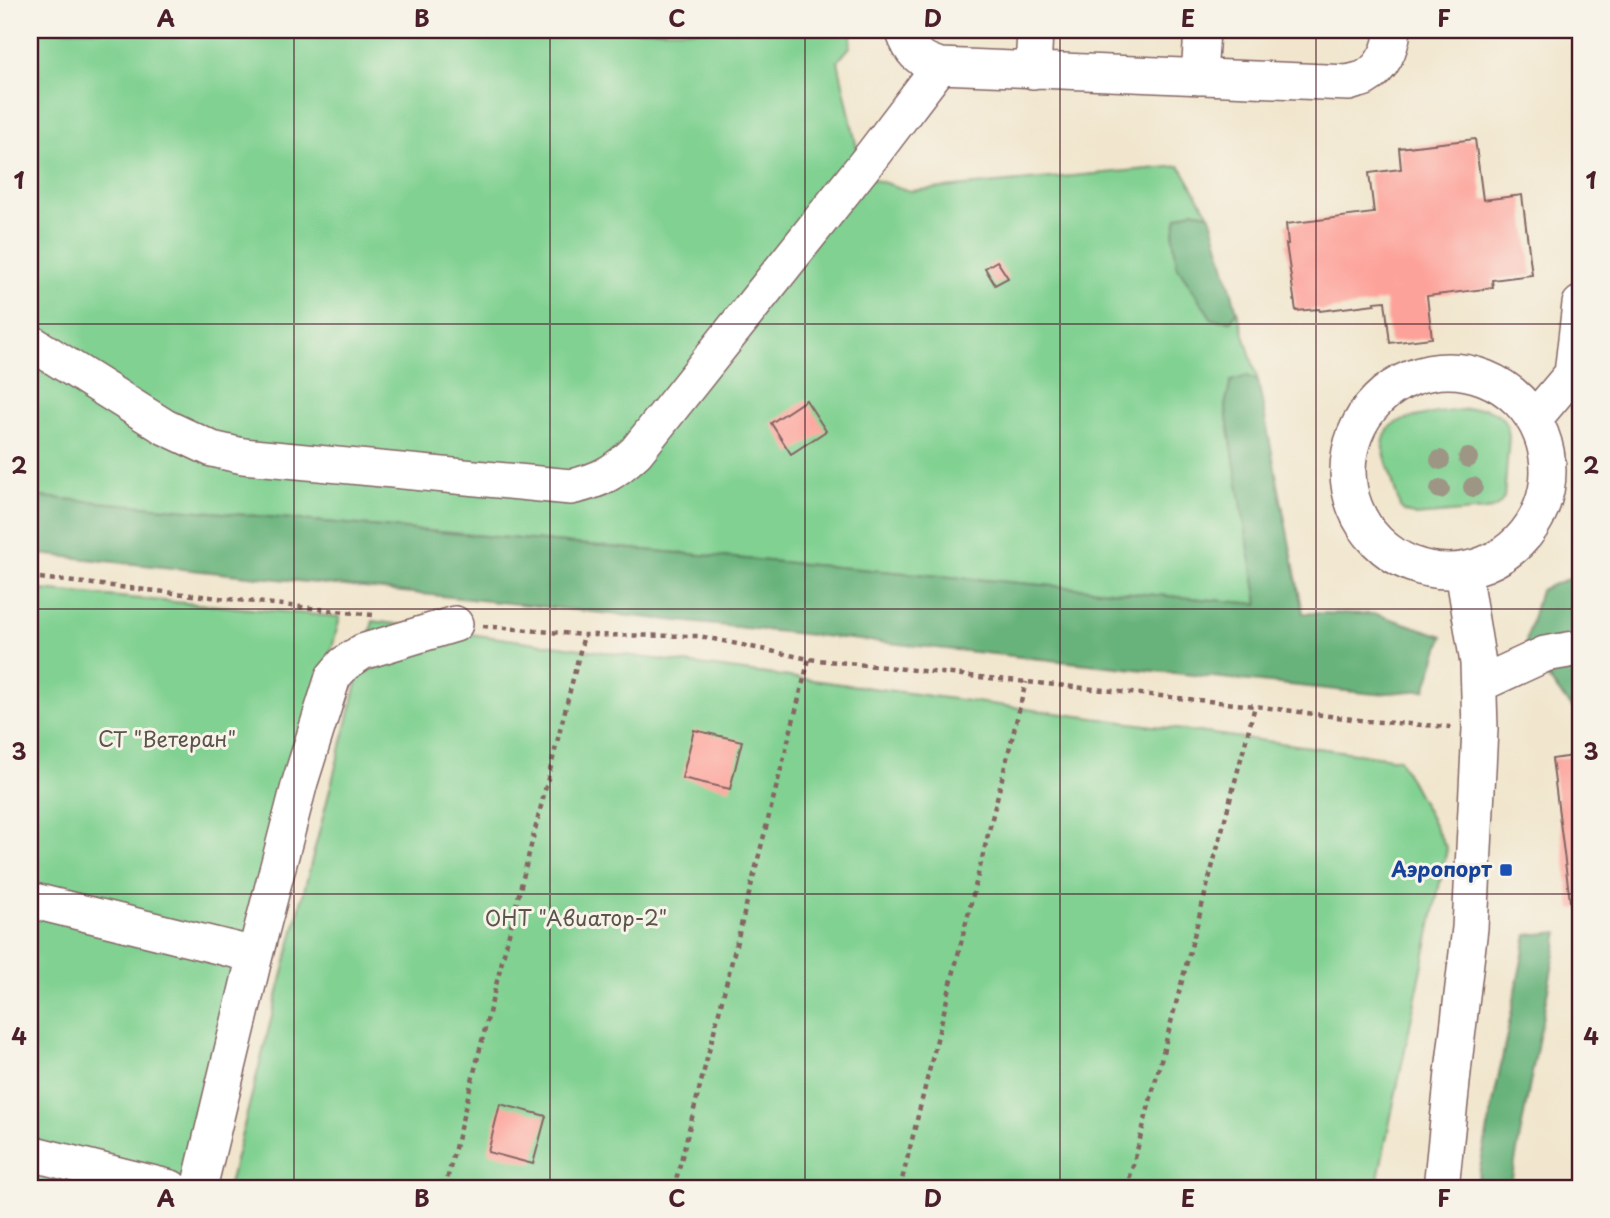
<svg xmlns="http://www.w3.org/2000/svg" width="1610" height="1218" viewBox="0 0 1610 1218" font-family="'Playpen Sans',sans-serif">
<rect width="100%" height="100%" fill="#f7f3e8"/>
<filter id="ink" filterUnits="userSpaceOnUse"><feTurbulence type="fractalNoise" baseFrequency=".0143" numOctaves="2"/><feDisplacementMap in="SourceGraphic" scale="14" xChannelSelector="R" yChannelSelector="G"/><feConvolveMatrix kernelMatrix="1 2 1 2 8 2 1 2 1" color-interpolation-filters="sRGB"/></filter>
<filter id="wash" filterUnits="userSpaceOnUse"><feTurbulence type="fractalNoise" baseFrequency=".00686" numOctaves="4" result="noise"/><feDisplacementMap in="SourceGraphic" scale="28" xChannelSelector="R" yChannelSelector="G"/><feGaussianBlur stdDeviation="1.57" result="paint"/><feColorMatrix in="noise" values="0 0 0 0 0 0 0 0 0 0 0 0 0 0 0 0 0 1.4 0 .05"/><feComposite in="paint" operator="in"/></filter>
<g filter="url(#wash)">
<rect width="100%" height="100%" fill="#f1e6cd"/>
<path fill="#81d192" stroke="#66785e" stroke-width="2" d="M 30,30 L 852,30 L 850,47 L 838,61 L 863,176 L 910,191 L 1180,166 L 1209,215 L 1193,210 L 1231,321 L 1237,311 L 1258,381 L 1247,376 L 1225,405 L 1259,604 L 30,496 Z
M 1485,408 C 1500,413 1508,421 1509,437 L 1504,498 C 1499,506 1495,509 1486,510 L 1415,516 L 1404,511 L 1400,507 L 1383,449 C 1383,439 1385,431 1393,425 C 1404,415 1468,409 1485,408 Z
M 30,589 L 340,617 L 195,1188 L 30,1188 Z
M 373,621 L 1399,759 L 1447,849 L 1376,1188 L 228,1188 Z"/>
<path fill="#68b37c" stroke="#596954" stroke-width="2" d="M 1193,210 L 1210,215 L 1237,311 L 1231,321 L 1212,319 L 1177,266 L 1173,236 L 1177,217 Z
M 1247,376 L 1258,381 L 1303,613 L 1376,614 L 1443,636 L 1425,690 L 1375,694 L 30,553 L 30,496 L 1258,604 L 1225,405 L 1231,381 Z
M 1580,574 L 1580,706 L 1571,707 L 1524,649 L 1540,590 Z
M 1559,932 L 1510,1188 L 1476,1188 L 1527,935 Z"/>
<g id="blocks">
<path fill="#fda29a" d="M 1475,139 L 1483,200 L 1522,195 L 1532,275 L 1492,280 L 1493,288 L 1427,296 L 1432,338 L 1390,343 L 1385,301 L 1374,302 L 1375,304 L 1320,311 L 1319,309 L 1296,311 L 1286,244 L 1288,244 L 1286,224 L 1374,213 L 1369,173 L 1401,169 L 1399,148 Z
M 997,261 L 1008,278 L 995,285 L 985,268 Z
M 806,400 L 826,431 L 791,454 L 771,423 Z
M 694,730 L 742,741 L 730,789 L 682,778 Z
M 1580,755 L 1580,908 L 1571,909 L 1552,759 Z
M 500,1104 L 546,1116 L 533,1164 L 488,1152 Z"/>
</g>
</g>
<g filter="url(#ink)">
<use href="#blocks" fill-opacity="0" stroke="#846564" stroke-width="2"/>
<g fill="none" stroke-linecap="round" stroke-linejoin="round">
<defs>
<path id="minor" d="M 903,30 C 911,53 916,58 940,66 L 1349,83 C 1354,81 1361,80 1365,78 C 1383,68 1391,48 1393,30
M 1033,71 L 1035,30
M 1199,77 L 1202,30
M 30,342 L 165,427 L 212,449 L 243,456 L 571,487 C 602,480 613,473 636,452 L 870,158 L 940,66
M1348 471a100 100 0 1 1 200 0a100 100 0 1 1-200 0Z
M 1534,419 L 1572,374 L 1580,304
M 1480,684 L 1545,654 L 1580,648
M 30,900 L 255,955
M 30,1153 L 171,1188
M 199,1188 L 255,955 L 300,782 L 333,677 L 344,664 L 362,652 L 455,624
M 1441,1188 L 1454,1063 L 1470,928 L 1480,729 L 1478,663 L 1463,571"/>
</defs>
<use href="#minor" stroke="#846564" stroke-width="38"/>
<path stroke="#846564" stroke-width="4.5" stroke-dasharray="5 5" stroke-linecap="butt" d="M 30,577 L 373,615
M 483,626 L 584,635 L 699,636 L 809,659 L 1255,706 L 1367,721 L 1451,727
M 445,1188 L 584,635
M 674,1188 L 809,659
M 900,1188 L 1026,682
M 1127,1188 L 1255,706"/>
<use href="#minor" stroke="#fff" stroke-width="35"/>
</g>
<g fill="#9e9685">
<circle cx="1468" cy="458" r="10"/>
<circle cx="1440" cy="460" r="10"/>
<circle cx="1473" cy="487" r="10"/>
<circle cx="1440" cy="489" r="10"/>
</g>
</g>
<path fill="none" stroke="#4a1f2b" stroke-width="2" stroke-opacity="0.55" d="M 294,30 L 294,1188M 550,30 L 550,1188M 805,30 L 805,1188M 1060,30 L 1060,1188M 1316,30 L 1316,1188M 30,324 L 1580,324M 30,609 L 1580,609M 30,894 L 1580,894"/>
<rect fill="#1a4fb4" stroke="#f7f3e8" stroke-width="2.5" x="1499" y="863" width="14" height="14" rx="3.5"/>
<g text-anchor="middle" stroke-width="6" stroke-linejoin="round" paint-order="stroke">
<g font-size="21" fill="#5a544a" stroke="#f7f3e8">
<text x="167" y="747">СТ "Ветеран"</text>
<text x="576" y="926">ОНТ "Авиатор-2"</text>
</g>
<g font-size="21" font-weight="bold" fill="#164399" stroke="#f7f3e8" text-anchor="end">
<text x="1492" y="877">Аэропорт</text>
</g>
</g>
<rect width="1610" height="1218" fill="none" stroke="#f7f3e8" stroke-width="77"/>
<rect x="38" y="38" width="1534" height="1142" fill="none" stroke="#4a1f2b" stroke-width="2.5"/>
<g font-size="23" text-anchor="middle" font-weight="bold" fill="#4a1f2b">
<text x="166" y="27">A</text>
<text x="422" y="27">B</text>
<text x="677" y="27">C</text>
<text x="933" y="27">D</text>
<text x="1188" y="27">E</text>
<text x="1444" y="27">F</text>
<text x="19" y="189">1</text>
<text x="1591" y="189">1</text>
<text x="19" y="474">2</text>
<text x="1591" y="474">2</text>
<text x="19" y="760">3</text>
<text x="1591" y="760">3</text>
<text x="19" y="1045">4</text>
<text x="1591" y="1045">4</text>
<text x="166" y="1207">A</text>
<text x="422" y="1207">B</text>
<text x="677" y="1207">C</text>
<text x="933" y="1207">D</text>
<text x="1188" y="1207">E</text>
<text x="1444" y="1207">F</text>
</g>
</svg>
